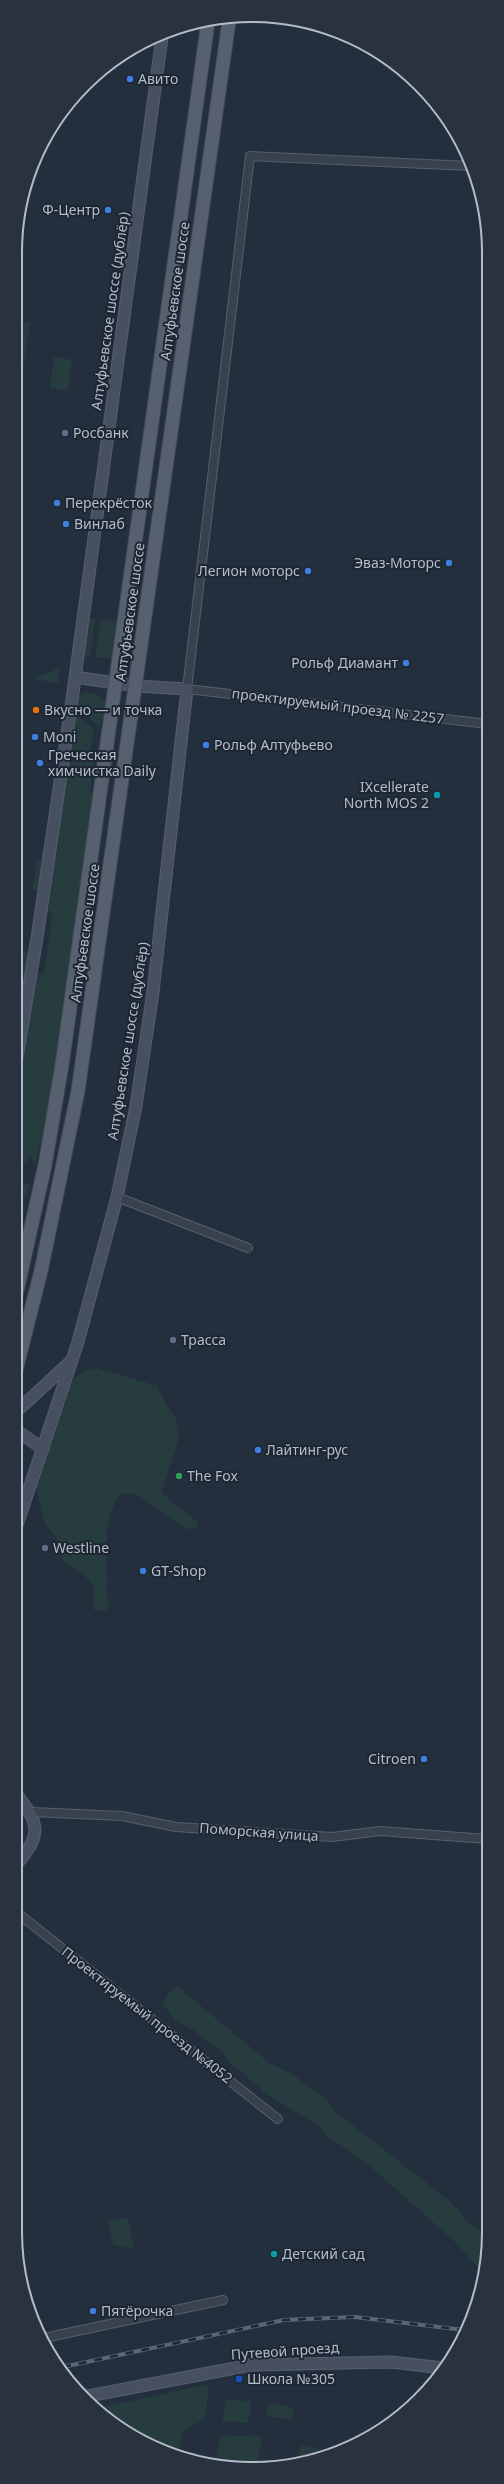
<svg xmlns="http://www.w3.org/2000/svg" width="504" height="2484" viewBox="0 0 504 2484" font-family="'Noto Sans',sans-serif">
<rect width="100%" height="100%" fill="#242f3e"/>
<path fill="#263c3f" d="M 17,321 L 30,323 L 19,399 L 17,398 Z
M 54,357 L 72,360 L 68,391 L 50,388 Z
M 86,617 L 95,619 L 90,657 L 81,656 Z
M 101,619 L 117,622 L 112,658 L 95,657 Z
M 60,668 L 58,683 L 33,679 Z
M 84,692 L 94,693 L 107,701 L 107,720 L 101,719 L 100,728 L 81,711 L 76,710 L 78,697 Z
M 75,714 L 94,728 L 90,751 L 89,754 L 69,760 Z
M 92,757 L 94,761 L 90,793 L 96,794 L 45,1143 L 40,1142 L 35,1165 L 29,1156 L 26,1163 L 16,1156 L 16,1123 L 21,1101 L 16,1100 L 16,1092 L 38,974 L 44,973 L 53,913 L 47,913 L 68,763 Z
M 38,859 L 42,864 L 38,891 L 32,890 Z
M 20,951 L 30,952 L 25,977 L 16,976 Z
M 16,1183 L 30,1184 L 27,1197 L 16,1198 Z
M 24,1200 L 22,1207 L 25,1208 L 21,1227 L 26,1228 L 16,1247 L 16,1201 Z
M 97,1368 L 157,1386 L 166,1404 L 176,1419 L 179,1438 L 162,1489 L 164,1495 L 196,1521 L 198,1525 L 196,1529 L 187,1529 L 138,1495 L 130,1493 L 120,1495 C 103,1517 107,1546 107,1572 C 108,1585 106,1594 109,1606 L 107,1610 L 94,1610 C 94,1603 95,1591 92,1585 C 78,1561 56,1570 56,1536 L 45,1524 L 36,1486 L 73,1379 L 84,1371 Z
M 177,1986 L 268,2062 L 292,2074 L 324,2098 L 336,2112 L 452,2203 L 467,2221 L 487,2237 L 487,2263 L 483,2273 L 454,2241 L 377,2172 L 346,2148 L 329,2139 L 317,2125 L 264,2092 L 232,2064 L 220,2050 L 192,2029 L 177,2022 L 163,2005 L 169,1992 Z
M 128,2217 L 134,2249 L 113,2245 L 108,2221 Z
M 209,2384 L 205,2419 L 183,2431 L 178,2455 L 161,2451 L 103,2412 L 103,2407 Z
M 226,2400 L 252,2401 L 248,2423 L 222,2421 Z
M 268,2403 L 294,2408 L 292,2420 L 266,2416 Z
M 221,2435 L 262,2437 L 257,2466 L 237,2469 L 215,2463 Z
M 301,2445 L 318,2449 L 316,2458 L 297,2461 Z"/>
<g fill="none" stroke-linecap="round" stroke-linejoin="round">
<defs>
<path id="street" d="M 470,166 L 250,156 L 187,689 L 488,724
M 117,1197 L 248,1248
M 32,1812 L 122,1816 L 176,1827 L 332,1837 L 380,1831 L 487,1839
M 15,1911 L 278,2119
M 44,2338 L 223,2300"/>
<path id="secondary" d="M 16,1063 L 37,938 L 72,700 L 162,37
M 16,1253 L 28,1237
M 16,1412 L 71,1361
M 16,1430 L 43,1449
M 16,1528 L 78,1342 L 117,1197 L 136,1106 L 153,992 L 187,689 L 136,686 L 75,677
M 15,1866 C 43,1835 40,1823 15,1793
M 83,2397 L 251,2365 L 391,2362 L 443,2368"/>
<path id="primary" d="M 16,1295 L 45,1165 L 62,1065 L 208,22
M 16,1370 L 41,1271 L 78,1091 L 229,21"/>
</defs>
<use href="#street" stroke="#565f6c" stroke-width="10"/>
<use href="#secondary" stroke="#565f6c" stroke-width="13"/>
<use href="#primary" stroke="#414a57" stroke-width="15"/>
<use href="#street" stroke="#38414e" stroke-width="8"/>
<use href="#secondary" stroke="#465061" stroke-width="11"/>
<use href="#primary" stroke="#56606e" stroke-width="13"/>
<defs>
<path id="rail" d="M 63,2367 L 284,2320 L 355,2317 L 464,2330"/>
</defs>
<use href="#rail" stroke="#5a6575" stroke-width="4"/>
<use href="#rail" stroke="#1d2633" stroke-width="2.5" stroke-dasharray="8" stroke-linecap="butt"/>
</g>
<g fill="#3f7fe0" stroke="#1d2633" stroke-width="1.5">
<circle cx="130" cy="79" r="4"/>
<circle cx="108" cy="210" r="4"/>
<circle cx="57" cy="503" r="4"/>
<circle cx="66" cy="524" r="4"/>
<circle cx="449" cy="563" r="4"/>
<circle cx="308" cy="571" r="4"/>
<circle cx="406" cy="663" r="4"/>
<circle cx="35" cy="737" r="4"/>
<circle cx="206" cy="745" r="4"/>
<circle cx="40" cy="763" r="4"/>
<circle cx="258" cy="1450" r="4"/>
<circle cx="143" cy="1571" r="4"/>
<circle cx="424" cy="1759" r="4"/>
<circle cx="93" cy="2311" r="4"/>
</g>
<g fill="#5c6f8a" stroke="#1d2633" stroke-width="1.5">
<circle cx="65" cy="433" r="4"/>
<circle cx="173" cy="1340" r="4"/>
<circle cx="45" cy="1548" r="4"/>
</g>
<circle fill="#e8710a" stroke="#1d2633" stroke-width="1.5" cx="36" cy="710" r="4"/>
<g fill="#0f9aa8" stroke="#1d2633" stroke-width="1.5">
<circle cx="437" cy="795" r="4"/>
<circle cx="274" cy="2254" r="4"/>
</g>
<circle fill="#2e9e5b" stroke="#1d2633" stroke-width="1.5" cx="179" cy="1476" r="4"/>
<rect fill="#1a4fb4" stroke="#1d2633" stroke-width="1.5" x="235" y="2375" width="8" height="8" rx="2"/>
<g text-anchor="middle" stroke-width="4" stroke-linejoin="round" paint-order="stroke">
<g font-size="14" fill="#b4bcc9" stroke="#1d2633" text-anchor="start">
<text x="138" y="84">Авито</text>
<text x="100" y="215" text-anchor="end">Ф-Центр</text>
<text x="73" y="438">Росбанк</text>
<text x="65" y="508">Перекрёсток</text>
<text x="74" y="529">Винлаб</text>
<text x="441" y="568" text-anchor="end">Эваз-Моторс</text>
<text x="300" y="576" text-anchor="end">Легион моторс</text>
<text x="398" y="668" text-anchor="end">Рольф Диамант</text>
<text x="44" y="715">Вкусно — и точка</text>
<text x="43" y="742">Moni</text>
<text x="214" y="750">Рольф Алтуфьево</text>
<text x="48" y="760">Греческая<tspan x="48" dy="16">химчистка Daily</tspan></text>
<text x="429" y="792" text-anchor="end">IXcellerate<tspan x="429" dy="16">North MOS 2</tspan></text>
<text x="181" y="1345">Трасса</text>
<text x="266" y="1455">Лайтинг-рус</text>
<text x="187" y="1481">The Fox</text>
<text x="53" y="1553">Westline</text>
<text x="151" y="1576">GT-Shop</text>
<text x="416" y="1764" text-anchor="end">Citroen</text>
<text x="282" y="2259">Детский сад</text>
<text x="101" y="2316">Пятёрочка</text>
<text x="247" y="2384">Школа №305</text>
</g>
<g font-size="14" fill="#b4bcc9" stroke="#1d2633">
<text transform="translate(175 291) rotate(-82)" y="5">Алтуфьевское шоссе</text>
<text transform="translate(110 311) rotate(-82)" y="5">Алтуфьевское шоссе (дублёр)</text>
<text transform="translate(130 612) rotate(-82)" y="5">Алтуфьевское шоссе</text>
<text transform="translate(338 706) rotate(7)" y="5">проектируемый проезд № 2257</text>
<text transform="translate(85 933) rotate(-82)" y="5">Алтуфьевское шоссе</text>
<text transform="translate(128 1041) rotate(-81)" y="5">Алтуфьевское шоссе (дублёр)</text>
<text transform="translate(259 1832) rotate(4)" y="5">Поморская улица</text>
<text transform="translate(147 2015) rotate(38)" y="5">Проектируемый проезд №4052</text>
<text transform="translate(285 2351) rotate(-4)" y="5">Путевой проезд</text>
</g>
</g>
<path d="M0 0H504V2484H0ZM252 22H252A230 230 0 0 1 482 252V2232A230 230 0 0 1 252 2462H252A230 230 0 0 1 22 2232V252A230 230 0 0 1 252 22Z" fill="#29323f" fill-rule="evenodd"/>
<path fill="none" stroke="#b4bcc9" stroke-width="2" d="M252 22H252A230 230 0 0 1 482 252V2232A230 230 0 0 1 252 2462H252A230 230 0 0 1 22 2232V252A230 230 0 0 1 252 22Z"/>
</svg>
